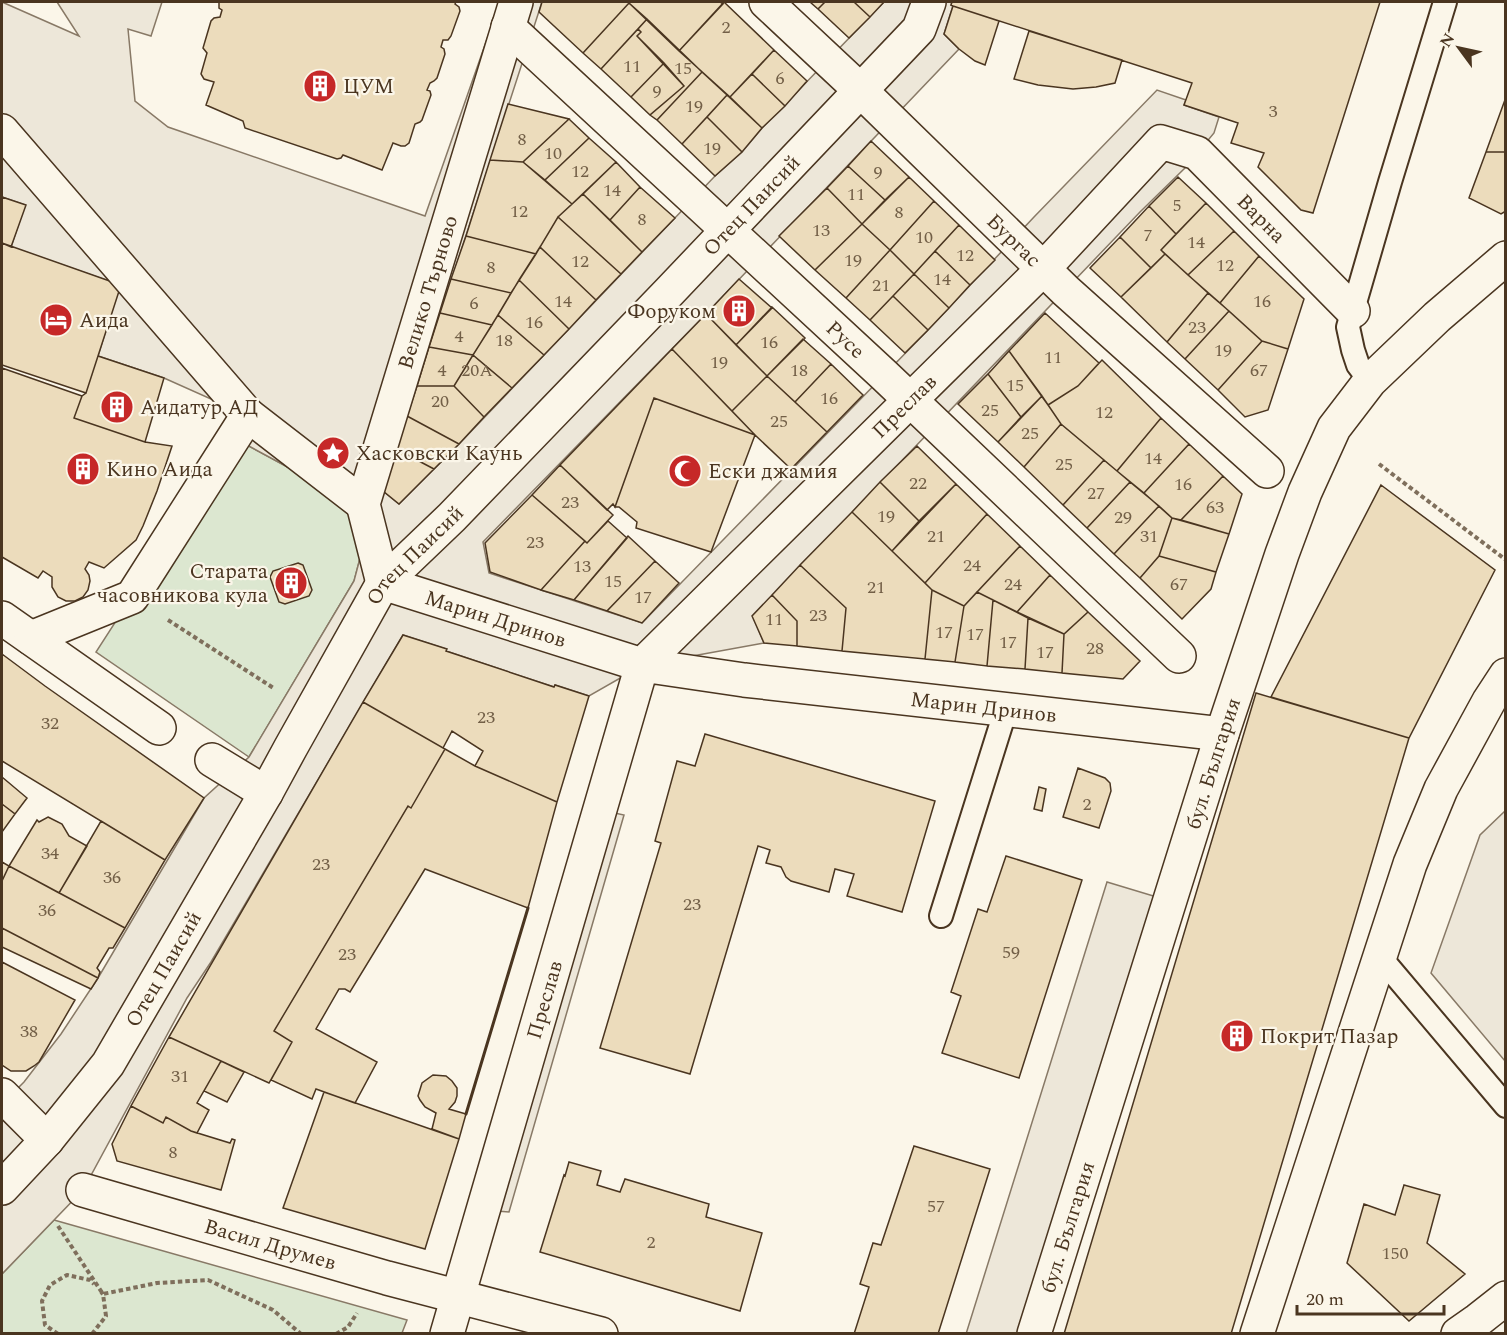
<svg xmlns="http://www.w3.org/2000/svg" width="1507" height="1335" viewBox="0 0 1507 1335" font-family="Spectral,serif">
<rect width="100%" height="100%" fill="#fbf6e9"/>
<path fill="#dce7d0" stroke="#887966" stroke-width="1.5" d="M 234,438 L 308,478 L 343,505 L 350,516 L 363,547 L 354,581 L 249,757 L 96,652 Z
M 54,1220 L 407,1320 L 402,1333 L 2,1333 L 2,1274 Z"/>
<path fill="#ede7d9" stroke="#887966" stroke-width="1.5" d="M 2,2 L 79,36 L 57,2 L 162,2 L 151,36 L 128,29 L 135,101 L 168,127 L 425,216 L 500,2 L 542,2 L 383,491 L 399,504 L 459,444 L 715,176 L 742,152 L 762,128 L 884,2 L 952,2 L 951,5 L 953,6 L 944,34 L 959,49 L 706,314 L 483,542 L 489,573 L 642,623 L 928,330 L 1034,217 L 1157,90 L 1186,100 L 1184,105 L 1219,117 L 1214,133 L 1186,167 L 1140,212 L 753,616 L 764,643 L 643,665 L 589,696 L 555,685 L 554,687 L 446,651 L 446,649 L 403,635 L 211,962 L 187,998 L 83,1190 L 2,1274 L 2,1104 L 24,1082 L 61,1034 L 98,978 L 204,798 L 249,757 L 354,581 L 363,547 L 350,516 L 343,505 L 308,478 L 234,438 L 247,415 L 164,378 L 98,356 L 120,285 L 11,247 L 25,205 L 2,197 Z
M 601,810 L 624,815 L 509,1212 L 484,1210 Z
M 1505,811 L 1505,1061 L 1431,973 L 1480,835 Z
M 1107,882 L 1170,901 L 1034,1333 L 966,1334 Z"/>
<path fill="#ecdcbc" stroke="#4a3520" stroke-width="1.5" d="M 219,2 L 456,2 L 455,4 L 459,7 L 460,11 L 451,36 L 448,40 L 443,40 L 441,47 L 444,49 L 445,54 L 437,78 L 434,81 L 430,83 L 427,90 L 430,91 L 431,95 L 422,120 L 420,122 L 415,124 L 409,143 L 405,146 L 401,146 L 393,143 L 382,170 L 343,155 L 341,158 L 337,159 L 245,128 L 243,121 L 206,105 L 214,82 L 204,79 L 201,74 L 207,53 L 203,48 L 211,21 L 214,18 L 220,17 L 222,10 L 219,8 Z
M 542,2 L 628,2 L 629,3 L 583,53 L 539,12 Z
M 628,2 L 720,2 L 723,4 L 679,51 Z
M 724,2 L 774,50 L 730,97 L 679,51 Z
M 810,2 L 825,2 L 818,9 Z
M 825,2 L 854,2 L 870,17 L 849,38 L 818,9 Z
M 854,2 L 884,2 L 870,17 Z
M 952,2 L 1380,2 L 1313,213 L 1301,210 L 1258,167 L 1264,153 L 1231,143 L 1238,123 L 1184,105 L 1192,83 L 953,6 L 951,5 Z
M 629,3 L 647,19 L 601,69 L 583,53 Z
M 953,6 L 999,21 L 985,65 L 975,61 L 959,49 L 944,34 Z
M 647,19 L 702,72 L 657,120 L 650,115 L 684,86 L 637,36 L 641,32 L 638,29 Z
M 638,29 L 641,32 L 637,36 L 664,63 L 631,97 L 601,69 Z
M 1029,31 L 1122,60 L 1115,83 L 1096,87 L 1073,89 L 1038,85 L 1014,79 Z
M 774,50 L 807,81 L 785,106 L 752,74 Z
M 664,63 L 684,86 L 650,115 L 631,97 Z
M 702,72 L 727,95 L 682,144 L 657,120 Z
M 752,74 L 785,106 L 762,128 L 730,97 Z
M 727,95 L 762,128 L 742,152 L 707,117 Z
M 1506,97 L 1506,152 L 1486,152 Z
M 508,104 L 569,119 L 523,162 L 490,160 Z
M 707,117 L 742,152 L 715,176 L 682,144 Z
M 569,119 L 589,138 L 545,180 L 523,162 Z
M 589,138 L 616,162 L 572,204 L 545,180 Z
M 871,141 L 909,177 L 885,200 L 848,166 Z
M 1486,152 L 1506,152 L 1506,211 L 1501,214 L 1469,198 Z
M 490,160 L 523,162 L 572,204 L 558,217 L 536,254 L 466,236 Z
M 616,162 L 640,187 L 610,220 L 583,194 Z
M 848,166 L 885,200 L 862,224 L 827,188 Z
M 909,177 L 934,201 L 890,250 L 862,224 Z
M 1178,177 L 1206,203 L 1176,234 L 1149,206 Z
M 640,187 L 675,218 L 642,252 L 610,220 Z
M 827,188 L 862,224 L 815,270 L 779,236 Z
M 583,194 L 642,252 L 621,274 L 558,217 Z
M 2,197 L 26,205 L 11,247 L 2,243 Z
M 934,201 L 959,225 L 914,274 L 890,250 Z
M 1206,203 L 1234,231 L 1188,275 L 1161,250 Z
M 1149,206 L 1176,234 L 1161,250 L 1165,254 L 1151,268 L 1120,237 Z
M 558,217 L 621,274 L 596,300 L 540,247 Z
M 862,224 L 890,250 L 846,298 L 815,270 Z
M 959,225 L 995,260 L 970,285 L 935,251 Z
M 1234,231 L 1259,256 L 1220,303 L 1188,275 Z
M 466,236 L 536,254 L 511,293 L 451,279 Z
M 1120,237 L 1151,268 L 1121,297 L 1090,268 Z
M 2,243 L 121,285 L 86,393 L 2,365 Z
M 540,247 L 596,300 L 569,329 L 519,280 Z
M 890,250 L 914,274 L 870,320 L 846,298 Z
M 935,251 L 970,285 L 949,308 L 914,274 Z
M 1165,254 L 1208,293 L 1167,342 L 1121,297 Z
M 1259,256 L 1304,299 L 1288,349 L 1262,341 L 1220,303 Z
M 914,274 L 949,308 L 928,330 L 893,296 Z
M 451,279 L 511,293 L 492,325 L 440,313 Z
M 739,279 L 772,308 L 736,345 L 706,314 Z
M 519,280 L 569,329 L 544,355 L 498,315 Z
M 1208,293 L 1229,311 L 1185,359 L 1167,342 Z
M 893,296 L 928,330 L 905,353 L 870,320 Z
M 772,307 L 805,338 L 767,376 L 736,345 Z
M 1229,311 L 1262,341 L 1218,390 L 1185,359 Z
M 440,313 L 492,325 L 473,355 L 429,347 Z
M 1045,313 L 1099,363 L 1078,386 L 1048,405 L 1009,351 Z
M 706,314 L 767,376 L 732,411 L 672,349 Z
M 498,315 L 544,355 L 512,388 L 473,355 Z
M 803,339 L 831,364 L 795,402 L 767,376 Z
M 1262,341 L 1288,349 L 1268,410 L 1245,417 L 1218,390 Z
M 429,347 L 473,355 L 454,386 L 417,386 Z
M 672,349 L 755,435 L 654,398 L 615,507 L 613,504 L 607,510 L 560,465 Z
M 1009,351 L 1042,396 L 1021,417 L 988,374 Z
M 473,355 L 512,388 L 484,417 L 454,386 Z
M 98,356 L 164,378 L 145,442 L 74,418 L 82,396 L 86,393 Z
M 1102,360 L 1161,418 L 1117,471 L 1061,424 L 1048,405 L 1078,386 Z
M 831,364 L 863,395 L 827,432 L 795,402 Z
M 2,368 L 82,396 L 74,418 L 145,442 L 172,446 L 157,491 L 143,526 L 136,540 L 104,568 L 89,562 L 85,569 L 89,575 L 90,581 L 88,590 L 83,597 L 75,601 L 66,601 L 58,597 L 52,587 L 52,577 L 43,571 L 38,578 L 2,557 Z
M 988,374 L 1021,417 L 998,442 L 958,404 Z
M 767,376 L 827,432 L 791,469 L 755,435 L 732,411 Z
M 417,386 L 454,386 L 484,417 L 459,444 L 407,416 Z
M 1042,396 L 1061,424 L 1024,467 L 998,442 Z
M 654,398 L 755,435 L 711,552 L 636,528 L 637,522 L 619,507 L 615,507 Z
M 407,416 L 459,444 L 434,469 L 396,449 Z
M 1161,418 L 1189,444 L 1144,493 L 1117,471 Z
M 1061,424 L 1104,460 L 1063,505 L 1024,467 Z
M 1189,444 L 1223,476 L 1181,520 L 1172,518 L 1144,493 Z
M 917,446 L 956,484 L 919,521 L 880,482 Z
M 396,449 L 434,469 L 399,504 L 383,491 Z
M 1104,460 L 1130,482 L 1087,528 L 1063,505 Z
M 560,465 L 613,515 L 587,543 L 532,495 Z
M 1223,476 L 1242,494 L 1229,534 L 1181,520 Z
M 880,482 L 919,521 L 892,551 L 852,512 Z
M 1130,482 L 1159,506 L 1114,554 L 1087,528 Z
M 956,484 L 987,514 L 925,583 L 892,551 Z
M 1381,485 L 1495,570 L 1409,738 L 1271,697 Z
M 532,495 L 585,541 L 541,590 L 490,572 L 485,543 Z
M 1159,506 L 1172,518 L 1159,556 L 1140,578 L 1114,554 Z
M 852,512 L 932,590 L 925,659 L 842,651 L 846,608 L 800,565 Z
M 987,514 L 1020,546 L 964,606 L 932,590 L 925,583 Z
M 1172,518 L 1229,534 L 1216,572 L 1159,556 Z
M 608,521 L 627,538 L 574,600 L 541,590 L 585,541 L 587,543 Z
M 628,536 L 655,561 L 607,611 L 574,600 Z
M 1020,546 L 1050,575 L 1017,612 L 977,592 Z
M 1159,556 L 1216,572 L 1211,589 L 1182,619 L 1140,578 Z
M 655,561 L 679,583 L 642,623 L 607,611 Z
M 298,563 L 303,565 L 312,590 L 309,596 L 285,604 L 279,602 L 270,577 L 273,571 Z
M 800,565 L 846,608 L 842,651 L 797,646 L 797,621 L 772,595 Z
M 1050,575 L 1088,612 L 1064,634 L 1017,612 Z
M 932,590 L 964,606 L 955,662 L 925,659 Z
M 977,592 L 993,600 L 987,666 L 955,662 L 964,606 Z
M 772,595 L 797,621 L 797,646 L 764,643 L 752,616 Z
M 993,600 L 1028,618 L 1025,669 L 987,666 Z
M 1088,612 L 1140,661 L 1123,679 L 1062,673 L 1064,634 Z
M 1028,618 L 1064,634 L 1062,673 L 1025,669 Z
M 403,635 L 447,649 L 446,651 L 554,687 L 555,685 L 589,696 L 557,802 L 475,766 L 483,751 L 452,731 L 443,748 L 363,702 Z
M 2,654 L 45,686 L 204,798 L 165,860 L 2,761 Z
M 1256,693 L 1409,738 L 1231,1334 L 1064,1334 Z
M 363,702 L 445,749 L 411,808 L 408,806 L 274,1031 L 292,1042 L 269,1083 L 169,1037 Z
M 705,734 L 935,801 L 902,912 L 847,896 L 854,874 L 835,869 L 829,892 L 791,881 L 786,877 L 781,867 L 766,863 L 770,850 L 758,846 L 690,1074 L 600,1048 L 661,843 L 655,841 L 677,761 L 695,766 Z
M 445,749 L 475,766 L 557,802 L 528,908 L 425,869 L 350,992 L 345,989 L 339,989 L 316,1029 L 377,1062 L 355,1103 L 316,1089 L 312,1099 L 271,1080 L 292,1042 L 274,1031 L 408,806 L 411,808 Z
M 1078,768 L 1105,778 L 1110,783 L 1111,791 L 1099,828 L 1063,817 Z
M 2,777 L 27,798 L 15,814 L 2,804 Z
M 1039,787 L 1046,789 L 1042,811 L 1034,809 Z
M 2,804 L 15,814 L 2,832 Z
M 48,817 L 62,824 L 69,836 L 87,846 L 59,893 L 9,866 L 37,820 L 39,822 Z
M 101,821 L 165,860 L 125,928 L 59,893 Z
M 1006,856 L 1082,880 L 1019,1078 L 942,1053 L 961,996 L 951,992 L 978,909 L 987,912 Z
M 2,862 L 9,866 L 2,881 Z
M 9,866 L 125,928 L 113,948 L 109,948 L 97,968 L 100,972 L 98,978 L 2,928 L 2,881 Z
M 2,928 L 98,978 L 91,989 L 2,947 Z
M 2,962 L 75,1000 L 39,1062 L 34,1066 L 26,1071 L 11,1071 L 2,1065 Z
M 169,1037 L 221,1061 L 197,1103 L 209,1110 L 197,1133 L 191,1131 L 166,1117 L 163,1123 L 131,1106 Z
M 221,1061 L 244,1072 L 227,1102 L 204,1091 Z
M 433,1075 L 446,1076 L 452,1081 L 457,1088 L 457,1096 L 455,1102 L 449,1109 L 466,1114 L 459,1139 L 432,1129 L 436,1113 L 425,1107 L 420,1100 L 418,1096 L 422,1083 Z
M 324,1092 L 459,1139 L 425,1249 L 283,1208 Z
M 131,1106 L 163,1123 L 166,1117 L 191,1131 L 230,1143 L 232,1139 L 235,1140 L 221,1190 L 117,1161 L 112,1144 Z
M 914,1146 L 990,1169 L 938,1334 L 854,1334 L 869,1287 L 860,1284 L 873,1243 L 881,1245 Z
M 569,1162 L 601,1171 L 597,1185 L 620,1192 L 625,1179 L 709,1204 L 706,1217 L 762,1233 L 740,1311 L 540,1252 L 564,1175 L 565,1176 Z
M 1404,1185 L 1440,1195 L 1427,1243 L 1465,1274 L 1409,1321 L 1347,1263 L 1364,1204 L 1395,1215 Z"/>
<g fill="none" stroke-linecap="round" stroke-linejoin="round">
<defs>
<path id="lane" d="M 1370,381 L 1358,365 L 1353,350 L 1348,327 L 1390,182 L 1445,2
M 941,916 L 1006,709
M 1380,957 L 1506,1106"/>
<g id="street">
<path id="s1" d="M 766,2 L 860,90 L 1066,291 L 1267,471"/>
<path id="s2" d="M 508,27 L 884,375 L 1179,656"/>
<path d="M 2,131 L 248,415 L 363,504"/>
<path id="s3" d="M 383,583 L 642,665 L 1044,268 L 1161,142 L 1197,153 L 1353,311"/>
<path id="s4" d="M 383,583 L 363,504 L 516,2"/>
<path d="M 2,618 L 159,728"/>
<path d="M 31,638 L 132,597 L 248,415"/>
<path d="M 212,760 L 266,793"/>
<path d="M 2,1095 L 47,1140"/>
<path id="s5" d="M 2,1188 L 47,1140 L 108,1064 L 266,793 L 291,747 L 383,583 L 452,517 L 669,292 L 919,29 L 929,2"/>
<path id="s6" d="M 83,1190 L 387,1278 L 601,1334"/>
<path id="s7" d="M 447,1334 L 642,665 L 744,680 L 1222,734"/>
<path d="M 1458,1334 L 1478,1320 L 1506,1298"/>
</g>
<g id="primary">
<path id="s8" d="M 1034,1334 L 1222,734 L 1282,554 L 1305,492 L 1334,428 L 1370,381 L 1437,317 L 1506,258"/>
<path d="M 1257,1334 L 1410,864 L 1441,789 L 1489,701 L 1506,675"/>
</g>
</defs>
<use href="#lane" stroke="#4a3520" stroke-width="26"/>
<use href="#street" stroke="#4a3520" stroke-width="36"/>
<use href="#primary" stroke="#4a3520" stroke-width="36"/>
<path stroke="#7f6f5c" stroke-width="4" stroke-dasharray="4.5 3" stroke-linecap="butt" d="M 1379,464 L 1506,560
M 168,620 L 275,689
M 58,1226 L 103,1294 L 157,1283 L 208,1280 L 273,1310 L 301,1334
M 58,1334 L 45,1325 L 42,1301 L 50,1285 L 67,1275 L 90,1280 L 94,1284
M 92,1334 L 106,1316 L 103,1294 L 101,1292
M 336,1334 L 348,1327 L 357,1313"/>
<use href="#lane" stroke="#fbf6e9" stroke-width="22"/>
<use href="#street" stroke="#fbf6e9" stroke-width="33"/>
<use href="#primary" stroke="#fbf6e9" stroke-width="33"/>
<path stroke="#4a3520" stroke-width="3" d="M 466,1114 L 528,908"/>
</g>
<defs>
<symbol id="building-disc" viewBox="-11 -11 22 22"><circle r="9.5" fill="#c62828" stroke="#fbf6e9"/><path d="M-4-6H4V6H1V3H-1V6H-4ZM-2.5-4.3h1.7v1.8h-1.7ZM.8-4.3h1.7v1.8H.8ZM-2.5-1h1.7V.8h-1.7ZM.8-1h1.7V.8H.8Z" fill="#fff"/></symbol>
<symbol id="hotel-disc" viewBox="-11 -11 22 22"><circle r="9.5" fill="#c62828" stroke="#fbf6e9"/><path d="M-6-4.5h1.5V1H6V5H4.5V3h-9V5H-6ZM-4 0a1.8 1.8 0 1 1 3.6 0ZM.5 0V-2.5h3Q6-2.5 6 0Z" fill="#fff"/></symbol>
<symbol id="sight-disc" viewBox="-11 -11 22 22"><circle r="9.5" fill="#c62828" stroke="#fbf6e9"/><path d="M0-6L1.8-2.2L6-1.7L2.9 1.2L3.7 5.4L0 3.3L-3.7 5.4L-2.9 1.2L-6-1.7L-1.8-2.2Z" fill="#fff"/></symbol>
<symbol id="mosque-disc" viewBox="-11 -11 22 22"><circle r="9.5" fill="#c62828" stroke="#fbf6e9"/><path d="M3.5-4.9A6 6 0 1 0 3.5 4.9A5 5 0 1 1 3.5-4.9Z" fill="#fff"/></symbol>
</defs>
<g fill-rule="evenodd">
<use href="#building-disc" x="301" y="67" width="38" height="38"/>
<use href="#building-disc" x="720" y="292" width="38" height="38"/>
<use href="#hotel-disc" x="37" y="301" width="38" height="38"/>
<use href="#building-disc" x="98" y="388" width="38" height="38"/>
<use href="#sight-disc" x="314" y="434" width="38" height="38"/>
<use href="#building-disc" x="64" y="450" width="38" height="38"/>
<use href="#mosque-disc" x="666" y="452" width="38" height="38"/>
<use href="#building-disc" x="272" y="564" width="38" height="38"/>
<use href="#building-disc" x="1218" y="1017" width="38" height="38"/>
</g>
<g text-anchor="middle" stroke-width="4.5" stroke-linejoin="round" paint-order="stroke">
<g font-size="18" fill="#725f47">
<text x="726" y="33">2</text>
<text x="632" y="72">11</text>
<text x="683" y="74">15</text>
<text x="780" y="84">6</text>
<text x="657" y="97">9</text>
<text x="694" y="112">19</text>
<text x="1273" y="117">3</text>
<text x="522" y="145">8</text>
<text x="712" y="154">19</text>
<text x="553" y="159">10</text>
<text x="580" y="177">12</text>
<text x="878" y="178">9</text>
<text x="612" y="196">14</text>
<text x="856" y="200">11</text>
<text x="1177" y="211">5</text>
<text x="519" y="217">12</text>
<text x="899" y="218">8</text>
<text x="642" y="225">8</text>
<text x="821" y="236">13</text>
<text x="1148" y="241">7</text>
<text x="924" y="243">10</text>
<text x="1196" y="248">14</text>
<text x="965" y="261">12</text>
<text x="853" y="266">19</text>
<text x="580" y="267">12</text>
<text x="1225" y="271">12</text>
<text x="491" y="273">8</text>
<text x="942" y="285">14</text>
<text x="881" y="291">21</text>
<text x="563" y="307">14</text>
<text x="1262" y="307">16</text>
<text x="474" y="309">6</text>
<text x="534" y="328">16</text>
<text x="1197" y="333">23</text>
<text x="459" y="342">4</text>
<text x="504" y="346">18</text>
<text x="769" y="348">16</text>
<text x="1223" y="356">19</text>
<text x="1053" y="363">11</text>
<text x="719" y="368">19</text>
<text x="442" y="376">4</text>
<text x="477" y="376">20А</text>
<text x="799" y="376">18</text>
<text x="1259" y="376">67</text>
<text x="1015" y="391">15</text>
<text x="829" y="404">16</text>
<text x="440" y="407">20</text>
<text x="990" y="416">25</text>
<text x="1104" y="418">12</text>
<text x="779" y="427">25</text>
<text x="1030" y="439">25</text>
<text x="1153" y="464">14</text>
<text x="1064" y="470">25</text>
<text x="918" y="489">22</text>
<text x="1183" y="490">16</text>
<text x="1096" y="499">27</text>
<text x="570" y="508">23</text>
<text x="1215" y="513">63</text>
<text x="886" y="522">19</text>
<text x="1123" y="523">29</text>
<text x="936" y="542">21</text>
<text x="1149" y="542">31</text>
<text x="535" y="548">23</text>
<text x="972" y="571">24</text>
<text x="582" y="572">13</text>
<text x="613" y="587">15</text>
<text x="1013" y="590">24</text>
<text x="1179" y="590">67</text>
<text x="876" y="593">21</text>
<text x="643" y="603">17</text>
<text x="818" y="621">23</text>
<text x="774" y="625">11</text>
<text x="944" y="638">17</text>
<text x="975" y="640">17</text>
<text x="1008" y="648">17</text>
<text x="1095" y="654">28</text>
<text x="1045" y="658">17</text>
<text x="486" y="723">23</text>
<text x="50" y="729">32</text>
<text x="1087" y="810">2</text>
<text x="50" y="859">34</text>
<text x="321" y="870">23</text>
<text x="112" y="883">36</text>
<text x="692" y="910">23</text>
<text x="47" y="916">36</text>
<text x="1011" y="958">59</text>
<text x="347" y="960">23</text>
<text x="29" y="1037">38</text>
<text x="180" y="1082">31</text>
<text x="173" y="1158">8</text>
<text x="936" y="1212">57</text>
<text x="651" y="1248">2</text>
<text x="1395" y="1259">150</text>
</g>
<g font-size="21" fill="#4a3520" stroke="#fbf6e9" text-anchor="start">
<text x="343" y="93">ЦУМ</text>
<text x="716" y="318" text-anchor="end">Форуком</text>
<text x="79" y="327">Аида</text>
<text x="140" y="414">Аидатур АД</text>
<text x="356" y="460">Хасковски Каунь</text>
<text x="106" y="476">Кино Аида</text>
<text x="708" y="478">Ески джамия</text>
<text x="268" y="578" text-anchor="end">Старата<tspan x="268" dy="24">часовникова кула</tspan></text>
<text x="1260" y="1043">Покрит Пазар</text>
</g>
<g font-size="21" fill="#4a3520" stroke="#fbf6e9">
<text dy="7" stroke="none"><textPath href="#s5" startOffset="1245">Отец Паисий</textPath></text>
<text dy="7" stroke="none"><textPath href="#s3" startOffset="1138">Варна</textPath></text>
<text dy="7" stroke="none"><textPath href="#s1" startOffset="344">Бургас</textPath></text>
<text dy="7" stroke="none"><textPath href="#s4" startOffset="303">Велико Търново</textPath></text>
<text dy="7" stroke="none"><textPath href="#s2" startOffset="460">Русе</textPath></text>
<text dy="7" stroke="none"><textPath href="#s3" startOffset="640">Преслав</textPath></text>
<text dy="7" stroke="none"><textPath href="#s5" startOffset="759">Отец Паисий</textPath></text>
<text dy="7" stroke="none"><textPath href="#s3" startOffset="118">Марин Дринов</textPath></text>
<text dy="7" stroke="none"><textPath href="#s7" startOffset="1041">Марин Дринов</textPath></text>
<text dy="7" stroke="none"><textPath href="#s8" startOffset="598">бул. България</textPath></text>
<text dy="7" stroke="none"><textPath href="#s5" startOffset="273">Отец Паисий</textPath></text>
<text dy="7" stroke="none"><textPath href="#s7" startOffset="348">Преслав</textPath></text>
<text dy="7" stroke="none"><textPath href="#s8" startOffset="112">бул. България</textPath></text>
<text dy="7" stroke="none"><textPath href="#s6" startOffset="195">Васил Друмев</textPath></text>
</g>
</g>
<rect width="1507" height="1335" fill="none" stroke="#4a3520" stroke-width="6"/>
<g transform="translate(1459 48) rotate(303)" stroke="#fbf6e9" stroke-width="4.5" paint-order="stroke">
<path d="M0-4.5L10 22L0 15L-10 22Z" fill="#4a3520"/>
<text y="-9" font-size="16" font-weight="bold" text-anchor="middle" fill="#4a3520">N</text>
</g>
<path d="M1297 1305v9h147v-9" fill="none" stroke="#4a3520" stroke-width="3"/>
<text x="1306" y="1305" font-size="18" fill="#4a3520" stroke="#fbf6e9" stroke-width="4.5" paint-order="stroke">20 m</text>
</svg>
